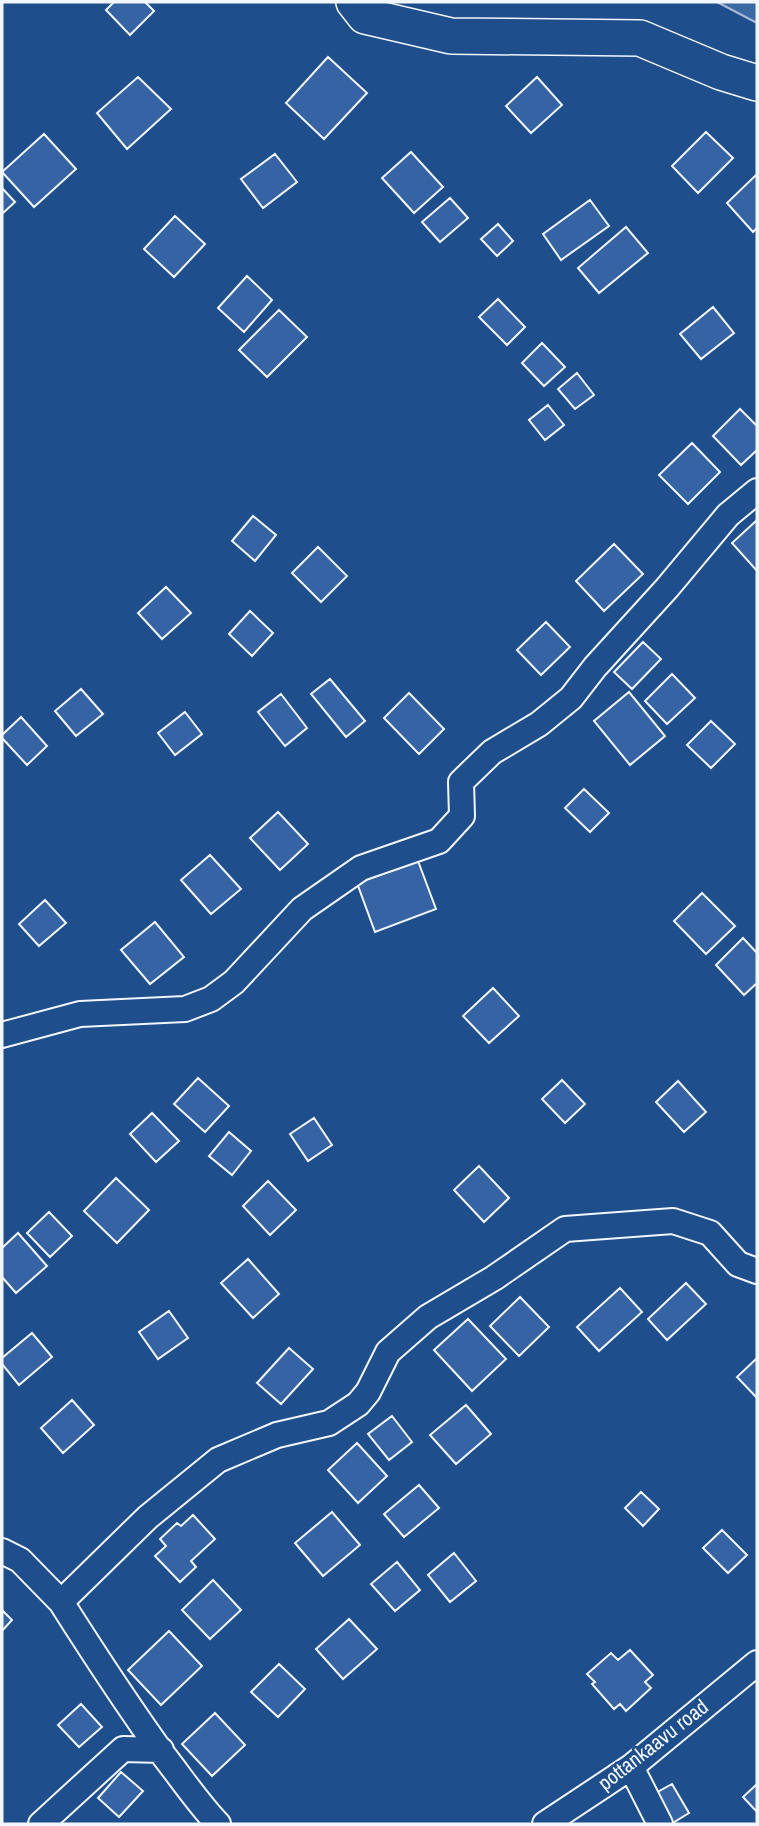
<svg xmlns="http://www.w3.org/2000/svg" width="759" height="1826" viewBox="0 0 759 1826" font-family="'Archivo Narrow',sans-serif">
<rect width="100%" height="100%" fill="#1f4e8c"/>
<path fill="#3b69a3" stroke="#a8bbd7" stroke-width="2" d="M 717,2 L 757,2 L 757,23 Z"/>
<path fill="#3563a3" stroke="#f2f6ff" stroke-width="2" d="M 114,2 L 145,2 L 154,11 L 130,35 L 106,10 Z
M 328,57 L 367,93 L 324,139 L 286,103 Z
M 138,77 L 171,109 L 127,149 L 97,113 Z
M 537,77 L 562,105 L 531,133 L 506,106 Z
M 706,132 L 733,158 L 698,193 L 672,166 Z
M 44,134 L 76,169 L 34,207 L 2,172 Z
M 411,152 L 443,187 L 414,213 L 382,178 Z
M 275,154 L 297,182 L 263,208 L 241,179 Z
M 757,174 L 757,228 L 753,232 L 727,203 Z
M 2,188 L 15,202 L 2,214 Z
M 450,198 L 468,218 L 440,242 L 422,222 Z
M 590,200 L 609,226 L 561,260 L 543,234 Z
M 175,216 L 205,244 L 174,277 L 144,249 Z
M 498,224 L 513,241 L 497,256 L 481,239 Z
M 626,227 L 648,253 L 599,293 L 578,268 Z
M 247,276 L 272,300 L 244,332 L 218,308 Z
M 498,299 L 525,327 L 507,345 L 479,317 Z
M 713,307 L 734,333 L 701,359 L 680,334 Z
M 279,310 L 307,337 L 267,377 L 239,350 Z
M 542,343 L 565,367 L 544,386 L 522,363 Z
M 577,373 L 594,395 L 575,409 L 558,389 Z
M 548,405 L 564,425 L 545,440 L 529,420 Z
M 740,409 L 757,426 L 757,450 L 741,465 L 713,436 Z
M 692,443 L 720,472 L 688,504 L 659,475 Z
M 253,516 L 276,535 L 255,561 L 232,541 Z
M 757,520 L 757,571 L 732,543 Z
M 614,544 L 643,574 L 604,611 L 576,581 Z
M 318,547 L 347,576 L 321,602 L 292,573 Z
M 166,587 L 191,613 L 162,639 L 138,613 Z
M 250,611 L 273,633 L 252,656 L 229,634 Z
M 546,622 L 570,647 L 541,675 L 517,650 Z
M 643,642 L 661,659 L 632,689 L 614,672 Z
M 672,674 L 695,698 L 667,724 L 645,701 Z
M 330,679 L 365,721 L 346,737 L 311,694 Z
M 81,689 L 103,714 L 76,736 L 55,711 Z
M 629,692 L 665,736 L 630,765 L 594,721 Z
M 409,693 L 444,729 L 419,754 L 384,718 Z
M 281,694 L 307,728 L 285,746 L 258,712 Z
M 185,712 L 202,734 L 175,755 L 158,733 Z
M 21,717 L 47,746 L 27,765 L 2,738 L 2,735 Z
M 711,721 L 735,744 L 711,768 L 687,745 Z
M 584,789 L 609,813 L 590,832 L 565,808 Z
M 278,812 L 308,844 L 280,870 L 250,838 Z
M 210,855 L 241,889 L 211,914 L 181,880 Z
M 418,861 L 436,909 L 375,932 L 357,883 Z
M 702,893 L 735,926 L 706,954 L 674,921 Z
M 45,900 L 66,923 L 39,946 L 19,924 Z
M 155,922 L 184,957 L 150,984 L 121,950 Z
M 743,938 L 757,953 L 757,983 L 744,995 L 716,965 Z
M 493,988 L 519,1016 L 489,1043 L 463,1016 Z
M 198,1078 L 229,1106 L 205,1132 L 174,1104 Z
M 562,1080 L 585,1104 L 565,1123 L 542,1099 Z
M 678,1081 L 706,1112 L 684,1132 L 656,1102 Z
M 152,1113 L 179,1141 L 156,1162 L 130,1134 Z
M 314,1118 L 332,1145 L 308,1161 L 290,1134 Z
M 229,1132 L 251,1151 L 232,1175 L 209,1156 Z
M 479,1166 L 509,1198 L 484,1222 L 454,1190 Z
M 116,1178 L 149,1210 L 117,1243 L 84,1211 Z
M 268,1181 L 296,1210 L 270,1235 L 243,1206 Z
M 49,1212 L 72,1236 L 50,1257 L 27,1233 Z
M 18,1233 L 47,1266 L 16,1293 L 2,1277 L 2,1248 Z
M 248,1259 L 279,1294 L 253,1318 L 221,1283 Z
M 686,1283 L 706,1304 L 667,1340 L 648,1319 Z
M 620,1288 L 642,1312 L 599,1351 L 577,1327 Z
M 520,1297 L 549,1327 L 519,1356 L 490,1326 Z
M 169,1311 L 188,1338 L 158,1359 L 139,1332 Z
M 468,1319 L 506,1359 L 472,1391 L 434,1350 Z
M 32,1333 L 52,1357 L 19,1385 L 2,1364 L 2,1358 Z
M 289,1348 L 313,1369 L 281,1404 L 257,1383 Z
M 757,1358 L 757,1398 L 737,1377 Z
M 72,1400 L 94,1425 L 63,1453 L 41,1428 Z
M 466,1405 L 491,1434 L 456,1464 L 430,1435 Z
M 392,1416 L 412,1442 L 389,1460 L 368,1434 Z
M 357,1443 L 387,1476 L 358,1503 L 328,1470 Z
M 419,1485 L 439,1508 L 404,1537 L 384,1514 Z
M 641,1492 L 659,1509 L 643,1526 L 625,1508 Z
M 332,1512 L 360,1545 L 323,1576 L 295,1543 Z
M 193,1515 L 215,1539 L 191,1561 L 196,1567 L 180,1582 L 155,1556 L 166,1546 L 160,1539 L 177,1523 L 181,1526 Z
M 722,1530 L 747,1555 L 728,1573 L 703,1548 Z
M 454,1553 L 476,1581 L 450,1602 L 428,1575 Z
M 397,1562 L 420,1590 L 395,1611 L 371,1584 Z
M 213,1580 L 241,1610 L 210,1639 L 182,1610 Z
M 2,1610 L 12,1620 L 2,1631 Z
M 349,1619 L 377,1649 L 343,1679 L 316,1649 Z
M 169,1631 L 202,1666 L 161,1705 L 128,1670 Z
M 630,1650 L 653,1675 L 645,1682 L 651,1688 L 626,1711 L 620,1704 L 614,1709 L 592,1684 L 595,1682 L 587,1674 L 611,1653 L 618,1660 Z
M 279,1664 L 305,1689 L 278,1717 L 251,1692 Z
M 81,1704 L 102,1727 L 79,1747 L 58,1725 Z
M 215,1713 L 245,1745 L 212,1776 L 182,1744 Z
M 121,1772 L 143,1791 L 119,1817 L 98,1798 Z
M 672,1784 L 689,1813 L 671,1824 L 654,1794 Z
M 757,1784 L 757,1812 L 743,1797 Z"/>
<g fill="none" stroke-linecap="round" stroke-linejoin="round">
<defs>
<path id="minor" d="M 2,1035 L 80,1014 L 185,1009 L 211,999 L 234,982 L 302,909 L 361,868 L 439,841 L 462,816 L 461,782 L 492,752 L 539,724 L 571,698 L 595,667 L 667,588 L 728,515 L 757,491
M 2,1551 L 20,1560 L 61,1602 L 148,1517 L 218,1460 L 277,1435 L 329,1423 L 358,1404 L 368,1392 L 388,1352 L 428,1317 L 494,1278 L 565,1229 L 673,1221 L 710,1233 L 738,1264 L 757,1271
M 61,1602 C 94,1654 128,1706 164,1756 C 182,1779 198,1803 218,1824
M 631,1767 L 660,1824
M 41,1824 L 123,1749 L 161,1750
M 545,1824 L 631,1767 L 757,1663"/>
<path id="secondary" d="M 354,2 L 365,16 L 451,36 L 640,38 L 721,72 L 757,83"/>
</defs>
<use href="#minor" stroke="#f2f6ff" stroke-width="28"/>
<use href="#secondary" stroke="#f2f6ff" stroke-width="38"/>
<use href="#minor" stroke="#1f4e8c" stroke-width="24"/>
<use href="#secondary" stroke="#1f4e8c" stroke-width="35"/>
</g>
<g text-anchor="middle" stroke-width="5" stroke-linejoin="round" paint-order="stroke">
<g font-size="21" fill="#f2f6ff" stroke="#1f4e8c">
<text transform="translate(653 1745) rotate(-38)" y="7">pottankaavu road</text>
</g>
</g>
<rect width="759" height="1826" fill="none" stroke="#f2f6ff" stroke-width="7"/>
</svg>
